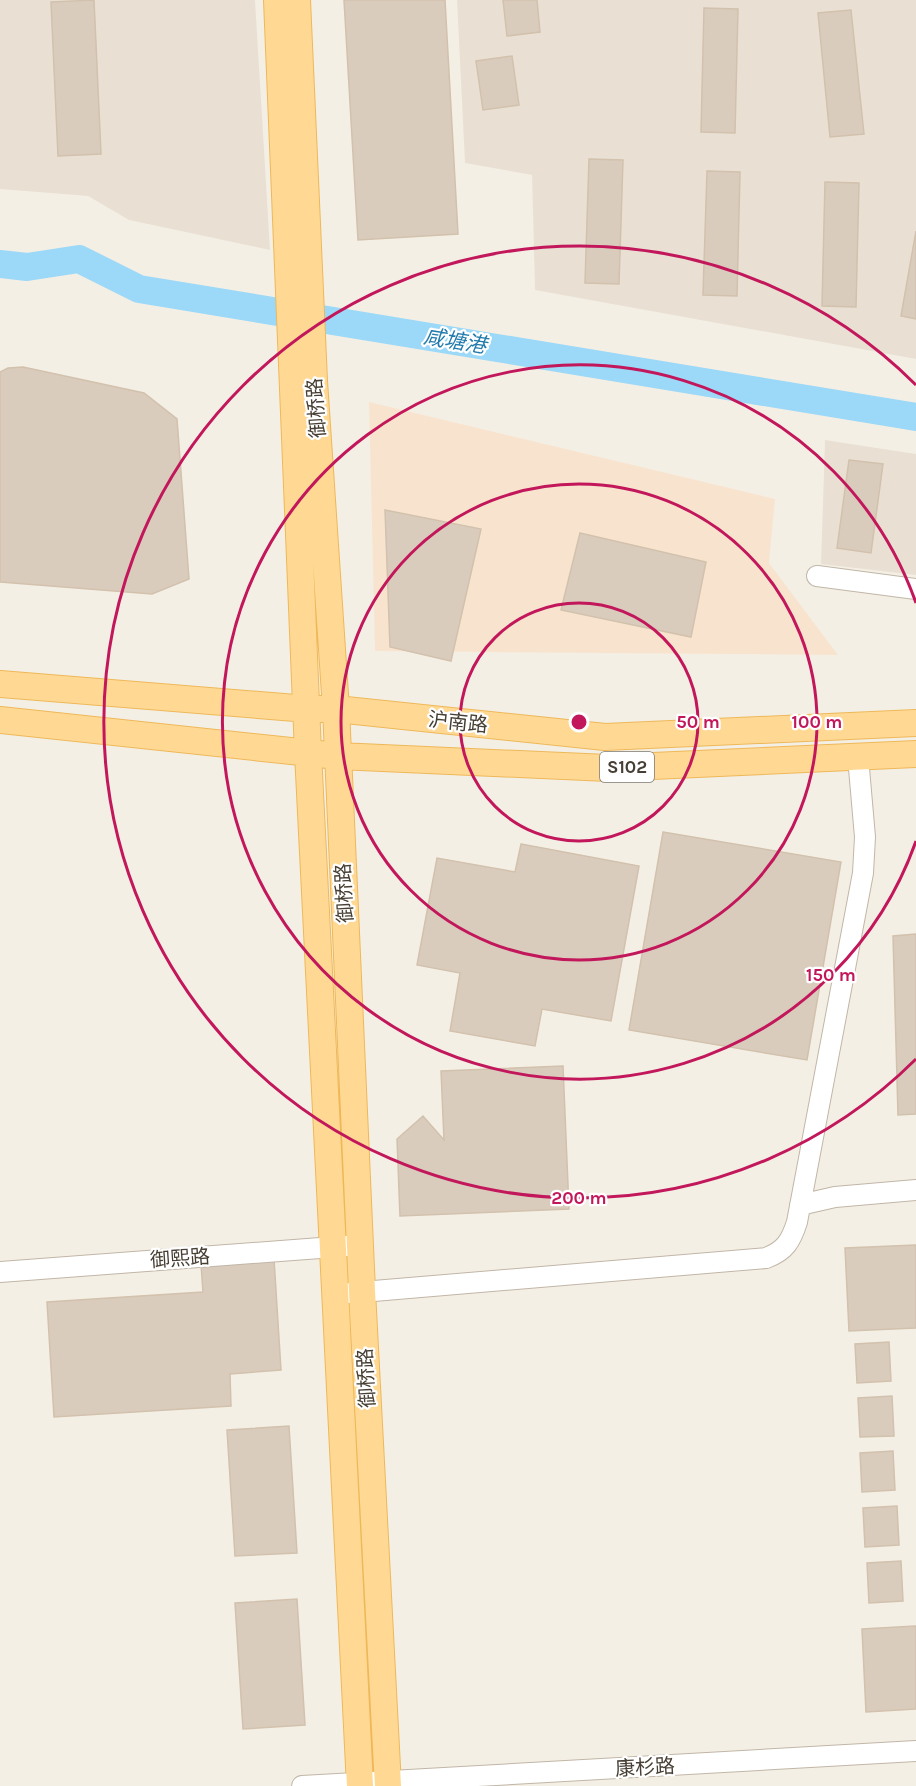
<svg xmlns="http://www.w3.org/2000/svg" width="916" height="1786" viewBox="0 0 916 1786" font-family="Karla,'Noto Sans SC',sans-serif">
<rect width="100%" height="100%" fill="#f4efe5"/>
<path fill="#e9e0d3" d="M 0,0 L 255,0 L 270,250 L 129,220 L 88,196 L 0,189 Z
M 457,0 L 916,0 L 916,359 L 535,290 L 532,175 L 465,163 Z
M 825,440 L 916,454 L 916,575 L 821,564 Z"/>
<path fill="#f8e4ce" d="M 369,402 L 775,499 L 769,563 L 838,655 L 375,651 Z"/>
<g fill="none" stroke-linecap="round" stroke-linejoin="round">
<path stroke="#9cd8f7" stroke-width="28" d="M 0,264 L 27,267 L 79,259 L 139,289 L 916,417"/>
</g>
<path fill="#daccbd" stroke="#d2c1ac" stroke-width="1.5" d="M 94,0 L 101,154 L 58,156 L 51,2 Z
M 344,0 L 445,0 L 458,234 L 358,240 Z
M 503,0 L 537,0 L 540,32 L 507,36 Z
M 704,8 L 738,9 L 735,133 L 701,132 Z
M 851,10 L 864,134 L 830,137 L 818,13 Z
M 512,56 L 519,105 L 483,110 L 476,61 Z
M 589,159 L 623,160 L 619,284 L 585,283 Z
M 707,171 L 740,172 L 737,296 L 703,295 Z
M 825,182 L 859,183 L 856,307 L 822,306 Z
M 916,231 L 916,319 L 901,316 Z
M 23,367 L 144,393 L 177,419 L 189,579 L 152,594 L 0,582 L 0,372 L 8,368 Z
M 849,460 L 883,464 L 871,553 L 837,548 Z
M 385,510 L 481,529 L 451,661 L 390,647 Z
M 580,533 L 706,562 L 691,637 L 561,610 Z
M 663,832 L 841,862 L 807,1060 L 629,1030 Z
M 521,844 L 639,866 L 611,1021 L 542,1009 L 535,1046 L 450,1031 L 460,973 L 417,965 L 437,858 L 515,872 Z
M 916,934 L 916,1114 L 898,1115 L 893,936 Z
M 563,1066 L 569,1209 L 400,1216 L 397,1139 L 423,1116 L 444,1140 L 441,1071 Z
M 916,1245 L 916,1328 L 849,1331 L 845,1248 Z
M 274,1259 L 281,1370 L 230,1374 L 231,1406 L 54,1417 L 47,1302 L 203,1292 L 201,1264 Z
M 889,1342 L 891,1381 L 857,1383 L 855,1344 Z
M 892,1396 L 894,1436 L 860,1437 L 858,1398 Z
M 289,1426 L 297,1553 L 235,1556 L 227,1430 Z
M 893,1451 L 895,1490 L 862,1492 L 860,1453 Z
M 897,1506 L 899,1545 L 865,1547 L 863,1508 Z
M 901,1561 L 903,1601 L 869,1603 L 867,1563 Z
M 297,1599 L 305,1725 L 243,1729 L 235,1603 Z
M 916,1626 L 916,1709 L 866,1712 L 862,1629 Z"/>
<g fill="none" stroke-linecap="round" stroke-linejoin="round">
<defs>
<path id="minor" d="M 817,576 L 916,589
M 800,1205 L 835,1197 L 916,1190
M 0,1272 L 360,1245
M 350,1293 L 766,1258 C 785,1251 791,1241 797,1222 L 863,873 L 865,837 L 858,757
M 302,1786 L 916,1751"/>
<path id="major" d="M 277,0 L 308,753 L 360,1786
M 297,0 L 314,381 L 336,709 L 362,1291 L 388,1786
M 0,684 L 308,709 L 336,709 L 605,737 L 916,723
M 0,720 L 338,756 L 608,768 L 916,754"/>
</defs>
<use href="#minor" stroke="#c1b6a7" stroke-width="22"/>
<use href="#major" stroke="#eeb859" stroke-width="28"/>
<use href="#minor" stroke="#fff" stroke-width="20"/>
<use href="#major" stroke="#ffd994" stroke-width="26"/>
</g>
<g fill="none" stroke="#c2185b" stroke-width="3">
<circle cx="579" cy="722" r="119"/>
<circle cx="579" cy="722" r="238"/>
<path d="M916 841A357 357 0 1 1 916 603"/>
<path d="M916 1059A476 476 0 1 1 916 385"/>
</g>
<g text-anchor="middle" stroke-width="4.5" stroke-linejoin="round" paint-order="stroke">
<rect fill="#fff" stroke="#7e7971" stroke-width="1.5" x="600" y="752" width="54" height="30" rx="4.5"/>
<g font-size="18" font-weight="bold" fill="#473f34">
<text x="627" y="773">S102</text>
</g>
<g font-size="20" fill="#473f34" stroke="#fff">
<text transform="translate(316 408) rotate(-94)" y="7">御桥路</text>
<text transform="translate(458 722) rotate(6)" y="7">沪南路</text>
<text transform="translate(344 893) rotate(-93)" y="7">御桥路</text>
<text transform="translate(180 1258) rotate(-4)" y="7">御熙路</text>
<text transform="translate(366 1378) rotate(-93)" y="7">御桥路</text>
<text transform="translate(645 1767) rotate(-3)" y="7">康杉路</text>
</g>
<g font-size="21" font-style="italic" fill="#227bac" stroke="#fff">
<text transform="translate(455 341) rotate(9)" y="7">咸塘港</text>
</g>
</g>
<circle cx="579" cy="722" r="9" fill="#c2185b" stroke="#fff" stroke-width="3"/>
<g font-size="18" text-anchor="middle" font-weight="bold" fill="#c2185b" stroke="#fff" stroke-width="4.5" stroke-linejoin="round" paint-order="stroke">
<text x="698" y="728">50 m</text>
<text x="817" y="728">100 m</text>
<text x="831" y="981">150 m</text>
<text x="579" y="1204">200 m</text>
</g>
</svg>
